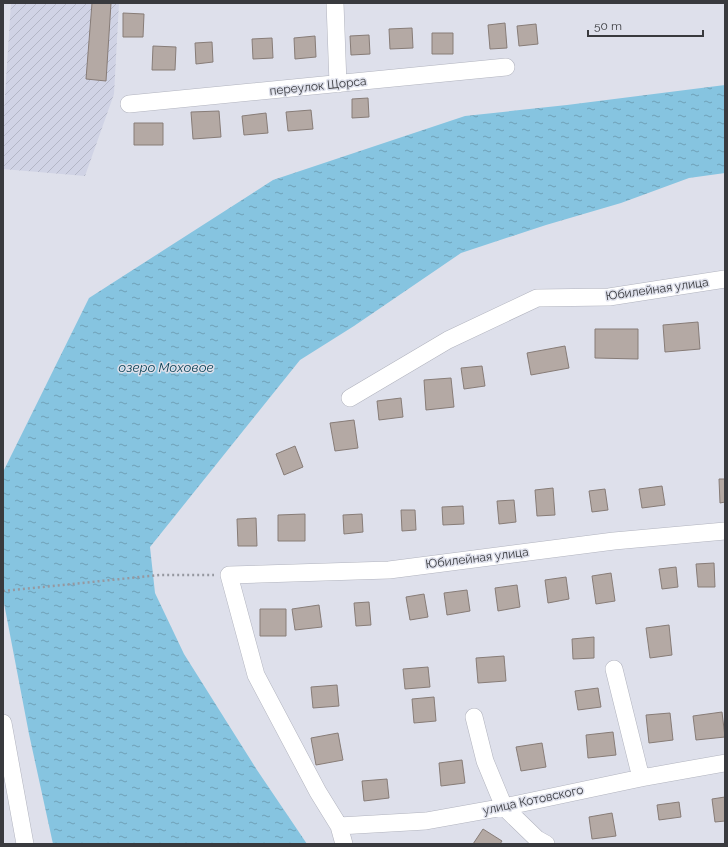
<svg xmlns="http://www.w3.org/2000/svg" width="728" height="847" viewBox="0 0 728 847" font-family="Raleway,sans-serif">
<defs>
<pattern id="industrial-furrows" width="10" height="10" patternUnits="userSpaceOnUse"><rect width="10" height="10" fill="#d0d3e5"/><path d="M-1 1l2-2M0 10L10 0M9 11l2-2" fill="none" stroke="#b3b6c6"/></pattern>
<pattern id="water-ripples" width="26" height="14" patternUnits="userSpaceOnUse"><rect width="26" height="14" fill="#86c4e0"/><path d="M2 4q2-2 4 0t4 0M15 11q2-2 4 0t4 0" fill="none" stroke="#6fa0b7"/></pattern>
</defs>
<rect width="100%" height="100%" fill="#dee0eb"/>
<path fill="url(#industrial-furrows)" d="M 11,3 L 119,3 L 114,94 L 85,176 L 3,169 L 3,126 Z"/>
<path fill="url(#water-ripples)" d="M 725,85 L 725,173 L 689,178 L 621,203 L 546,225 L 461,253 L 354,326 L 300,360 L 150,547 L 155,593 L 184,654 L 257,770 L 307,844 L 53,844 L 29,734 L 3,598 L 3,472 L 89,298 L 273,180 L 465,116 L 567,105 Z"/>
<path fill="#b4a9a4" stroke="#877c77" d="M 92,3 L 111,3 L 106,81 L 86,79 Z
M 123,13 L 144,14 L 143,37 L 123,37 Z
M 505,23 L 507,48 L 490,49 L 488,25 Z
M 536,24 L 538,44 L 519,46 L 517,26 Z
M 412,28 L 413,48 L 390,49 L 389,29 Z
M 432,33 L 453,33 L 453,54 L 432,54 Z
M 369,35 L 370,54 L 351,55 L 350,36 Z
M 315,36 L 316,57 L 295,59 L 294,38 Z
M 272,38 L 273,58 L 253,59 L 252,39 Z
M 212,42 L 213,62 L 196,64 L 195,43 Z
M 153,46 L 176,47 L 175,70 L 152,70 Z
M 368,98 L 369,117 L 352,118 L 352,99 Z
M 311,110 L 313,129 L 288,131 L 286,112 Z
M 219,111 L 221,137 L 193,139 L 191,112 Z
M 266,113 L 268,133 L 244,135 L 242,116 Z
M 134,123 L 163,123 L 163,145 L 134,145 Z
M 698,322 L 700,349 L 665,352 L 663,325 Z
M 595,329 L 638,329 L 638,359 L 595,358 Z
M 565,346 L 569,368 L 531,375 L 527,353 Z
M 482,366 L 485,386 L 464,389 L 461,368 Z
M 451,378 L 454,407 L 426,410 L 424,380 Z
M 401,398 L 403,417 L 379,420 L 377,401 Z
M 354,420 L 358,448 L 335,451 L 330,423 Z
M 295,446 L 303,467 L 284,475 L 276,454 Z
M 719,479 L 725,479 L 725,502 L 720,503 Z
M 662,486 L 665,505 L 642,508 L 639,489 Z
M 553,488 L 555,515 L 537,516 L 535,490 Z
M 605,489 L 608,510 L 592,512 L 589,491 Z
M 514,500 L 516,522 L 499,524 L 497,501 Z
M 463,506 L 464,524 L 443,525 L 442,507 Z
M 401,510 L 415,510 L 416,530 L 402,531 Z
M 305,514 L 305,541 L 278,541 L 278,515 Z
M 362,514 L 363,532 L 344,534 L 343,515 Z
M 256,518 L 257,546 L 238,546 L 237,519 Z
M 714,563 L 715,587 L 698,587 L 696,564 Z
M 676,567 L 678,587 L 662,589 L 659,569 Z
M 611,573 L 615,601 L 596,604 L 592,576 Z
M 566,577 L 569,599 L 548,603 L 545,580 Z
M 517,585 L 520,607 L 498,611 L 495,588 Z
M 467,590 L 470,611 L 447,615 L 444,593 Z
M 424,594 L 428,617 L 410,620 L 406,597 Z
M 369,602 L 371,625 L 356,626 L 354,603 Z
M 319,605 L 322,627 L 295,630 L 292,609 Z
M 260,609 L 286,609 L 286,636 L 260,636 Z
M 669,625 L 672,655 L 650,658 L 646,628 Z
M 594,637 L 594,658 L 573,659 L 572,639 Z
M 504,656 L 506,681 L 478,683 L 476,658 Z
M 428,667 L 430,687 L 405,689 L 403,669 Z
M 337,685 L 339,706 L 313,708 L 311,687 Z
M 598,688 L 601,707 L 578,710 L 575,691 Z
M 434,697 L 436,721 L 414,723 L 412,699 Z
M 722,712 L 725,737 L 696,740 L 693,716 Z
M 670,713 L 673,740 L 649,743 L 646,715 Z
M 613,732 L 616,755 L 588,758 L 586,735 Z
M 338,733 L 343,760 L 316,765 L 311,738 Z
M 542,743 L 546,767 L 521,771 L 516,747 Z
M 462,760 L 465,783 L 441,786 L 439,763 Z
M 387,779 L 389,798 L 364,801 L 362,781 Z
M 725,797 L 725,821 L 715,822 L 712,799 Z
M 679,802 L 681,817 L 659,820 L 657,805 Z
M 612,813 L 616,836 L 592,839 L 589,817 Z
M 483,829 L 502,841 L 500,844 L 473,844 Z"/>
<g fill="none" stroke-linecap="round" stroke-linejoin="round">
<defs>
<path id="minor" d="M 335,3 L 338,84
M 129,104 L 506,67
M 350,398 L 448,340 L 537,298 L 609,297 L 725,279
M 614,669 L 641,778
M 474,717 L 485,761 L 504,807 L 537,839 L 546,844
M 3,723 L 25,844
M 339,826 L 426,821 L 504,807 L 641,778 L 725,763
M 344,844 L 339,826 L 318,792 L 256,675 L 229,575 L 389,570 L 614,541 L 725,531"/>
</defs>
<use href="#minor" stroke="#b1b3be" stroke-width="18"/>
<path stroke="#9698a0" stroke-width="2.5" stroke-dasharray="2 3" stroke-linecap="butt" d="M 3,591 L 160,575 L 214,575"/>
<use href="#minor" stroke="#fff" stroke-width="17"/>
</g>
<g text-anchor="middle" stroke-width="3" stroke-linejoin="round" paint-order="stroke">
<g font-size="12" fill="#393a3e" stroke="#dee0eb">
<text transform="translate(318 86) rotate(-6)" y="4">переулок Щорса</text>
<text transform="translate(657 289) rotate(-8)" y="4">Юбилейная улица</text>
<text transform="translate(477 558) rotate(-7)" y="4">Юбилейная улица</text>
<text transform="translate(533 800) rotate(-12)" y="4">улица Котовского</text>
</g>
<g font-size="13" font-style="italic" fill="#094054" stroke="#dee0eb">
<text x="166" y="372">озеро Моховое</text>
</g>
</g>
<rect width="728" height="847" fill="none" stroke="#393a3e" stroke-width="8"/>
<path d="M588 30v6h115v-6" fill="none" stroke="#393a3e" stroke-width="2"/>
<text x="594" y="30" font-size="12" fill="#393a3e" stroke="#dee0eb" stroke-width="3" paint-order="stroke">50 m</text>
</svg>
